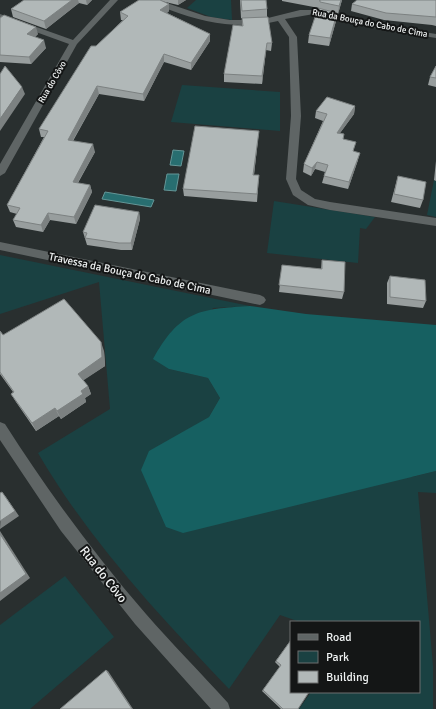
<svg xmlns="http://www.w3.org/2000/svg" width="436" height="709" viewBox="0 0 436 709" font-family="Signika,sans-serif">
<rect width="100%" height="100%" fill="#292f2f"/>
<path fill="#1a4142" d="M 196,0 L 231,0 L 232,20 L 211,17 L 187,8 Z
M 182,85 L 280,92 L 280,131 L 171,122 Z
M 434,180 L 436,181 L 436,217 L 427,215 Z
M 274,201 L 375,217 L 366,229 L 360,228 L 358,263 L 267,253 Z
M 0,255 L 250,306 L 213,308 L 169,369 L 208,378 L 220,398 L 209,417 L 184,432 L 412,477 L 436,471 L 436,493 L 418,492 L 433,666 L 433,709 L 299,709 L 311,692 L 419,692 L 419,622 L 300,622 L 280,615 L 229,689 C 159,615 90,542 38,453 L 110,409 L 99,282 L 0,314 Z
M 65,576 L 114,637 L 30,709 L 0,709 L 0,625 Z"/>
<path fill="#166061" d="M 250,306 L 306,314 L 436,325 L 436,471 L 183,533 L 166,527 L 141,470 L 149,451 L 209,417 L 220,398 L 208,378 L 169,369 L 153,359 C 180,311 198,309 250,306 Z"/>
<path fill="#286e70" stroke="#649697" d="M 173,150 L 184,151 L 181,166 L 170,165 Z
M 167,174 L 179,174 L 176,191 L 164,190 Z
M 105,192 L 154,200 L 151,207 L 102,199 Z"/>
<g fill="none" stroke-linecap="round" stroke-linejoin="round">
<path fill="#5f6565" fill-rule="evenodd" d="M 110,0 L 118,0 L 77,44 L 5,173 L 0,176 L 0,164 L 69,44 L 0,19 L 0,14 L 73,40 Z
M 147,0 L 158,0 L 205,16 L 230,20 L 260,20 L 300,10 L 314,10 L 374,24 L 436,34 L 436,38 L 374,28 L 314,14 L 285,19 L 297,37 L 301,116 L 296,179 L 301,190 L 315,199 L 330,202 L 436,218 L 436,226 L 330,210 L 308,205 L 293,195 L 286,179 L 291,116 L 289,37 L 278,21 C 241,30 205,23 170,10 C 163,7 152,5 147,0 Z
M 0,242 L 260,295 L 264,297 L 266,300 L 264,303 L 260,305 L 0,250 Z
M 0,422 L 5,424 C 47,490 94,554 146,614 C 172,644 201,673 228,703 L 230,709 L 211,709 L 135,624 L 61,531 L 0,440 Z"/>
</g>
<path fill="#989e9e" d="M 24,0 L 92,0 L 87,5 L 79,3 L 46,29 L 13,17 L 11,9 Z
M 139,0 L 186,0 L 178,5 L 161,1 L 169,4 L 169,11 L 167,13 L 210,34 L 210,41 L 191,70 L 164,62 L 144,101 L 99,94 L 73,141 L 95,152 L 78,183 L 90,185 L 92,192 L 76,224 L 50,220 L 43,232 L 16,227 L 13,220 L 17,214 L 10,212 L 7,205 L 44,137 L 41,137 L 39,129 L 96,46 L 123,20 L 121,20 L 120,12 Z
M 240,0 L 266,0 L 267,9 L 267,17 L 272,43 L 271,51 L 266,50 L 262,84 L 224,82 L 224,74 L 242,26 L 242,18 L 255,18 L 241,18 Z
M 282,0 L 342,0 L 338,14 L 337,14 L 336,21 L 329,46 L 308,43 L 309,35 L 319,8 L 282,1 Z
M 436,0 L 436,26 L 432,25 L 384,20 L 351,11 L 352,4 Z
M 0,18 L 38,34 L 35,37 L 46,48 L 31,64 L 0,62 Z
M 436,66 L 436,87 L 428,85 L 430,77 Z
M 355,106 L 354,114 L 340,133 L 344,134 L 343,139 L 354,151 L 358,160 L 348,189 L 322,183 L 324,176 L 325,172 L 315,169 L 311,176 L 303,172 L 304,164 L 323,121 L 315,118 L 316,111 Z
M 259,131 L 254,175 L 259,175 L 257,202 L 184,196 L 183,189 Z
M 436,161 L 436,181 L 434,180 Z
M 398,176 L 423,200 L 420,208 L 391,202 Z
M 139,212 L 140,219 L 132,250 L 121,250 L 87,245 L 83,232 Z
M 322,260 L 344,292 L 342,299 L 279,292 L 282,265 L 321,269 Z
M 390,276 L 426,301 L 423,308 L 387,304 L 387,283 Z
M 0,331 L 3,335 L 104,351 L 105,366 L 83,380 L 88,386 L 91,394 L 85,398 L 86,402 L 61,419 L 59,416 L 36,431 L 16,402 L 11,394 L 13,392 L 0,374 Z
M 291,640 L 298,709 L 281,709 L 262,691 L 280,667 L 275,662 Z"/>
<path fill="#7c8181" d="M 72,0 L 78,0 L 79,3 L 46,29 L 44,21 Z
M 86,0 L 92,0 L 87,5 Z
M 178,0 L 186,0 L 178,5 Z
M 341,0 L 342,0 L 338,14 L 339,6 Z
M 169,4 L 169,11 L 161,17 L 160,10 Z
M 337,13 L 336,21 L 329,46 L 330,38 Z
M 36,27 L 38,34 L 29,41 L 27,34 Z
M 210,34 L 210,41 L 191,70 L 191,63 Z
M 44,40 L 46,48 L 31,64 L 29,57 Z
M 267,43 L 266,50 L 262,84 L 262,76 Z
M 164,54 L 164,62 L 144,101 L 143,94 Z
M 97,86 L 99,94 L 69,147 L 68,140 Z
M 22,87 L 25,94 L 0,131 L 0,119 Z
M 355,106 L 354,114 L 335,140 L 337,133 Z
M 259,131 L 258,139 L 253,183 L 253,175 Z
M 93,144 L 95,152 L 74,189 L 73,182 Z
M 360,153 L 358,160 L 348,189 L 349,182 Z
M 317,162 L 315,169 L 311,176 L 312,168 Z
M 90,185 L 92,192 L 76,224 L 74,217 Z
M 139,212 L 140,219 L 132,250 L 131,243 Z
M 48,213 L 50,220 L 43,232 L 41,225 Z
M 101,342 L 104,351 L 105,366 L 81,382 L 78,374 Z
M 88,386 L 91,394 L 85,398 L 86,402 L 61,419 L 57,411 L 81,391 Z
M 55,408 L 59,416 L 36,431 L 32,423 Z
M 2,492 L 6,497 L 19,516 L 0,529 Z
M 0,531 L 30,578 L 0,601 Z
M 106,670 L 108,671 L 133,709 L 132,709 Z"/>
<path fill="#b1b8b8" stroke="#7c8181" d="M 24,0 L 72,0 L 44,21 L 11,9 Z
M 139,0 L 160,0 L 169,4 L 160,10 L 210,34 L 191,63 L 164,54 L 143,94 L 97,86 L 68,140 L 93,144 L 73,182 L 90,185 L 74,217 L 48,213 L 41,225 L 13,220 L 20,208 L 7,205 L 48,131 L 39,129 L 91,46 L 96,46 L 128,16 L 120,12 Z
M 241,0 L 266,0 L 267,9 L 242,11 Z
M 319,0 L 341,0 L 339,6 L 320,2 L 320,0 Z
M 357,0 L 436,0 L 436,17 L 386,13 L 352,4 Z
M 318,8 L 337,13 L 330,38 L 309,35 Z
M 4,15 L 36,27 L 27,34 L 44,40 L 29,57 L 0,55 L 0,18 Z
M 268,17 L 272,43 L 267,43 L 262,76 L 224,74 L 233,25 L 243,26 L 242,18 Z
M 5,66 L 22,87 L 0,119 L 0,74 Z
M 436,66 L 436,78 L 430,77 Z
M 327,97 L 355,106 L 337,133 L 344,134 L 343,139 L 356,142 L 353,151 L 360,153 L 349,182 L 324,176 L 328,165 L 317,162 L 312,168 L 304,164 L 327,114 L 316,111 Z
M 195,126 L 259,131 L 253,175 L 259,175 L 257,194 L 183,189 Z
M 398,176 L 426,182 L 423,200 L 394,194 Z
M 95,205 L 139,212 L 131,243 L 119,243 L 85,238 L 87,233 L 83,232 Z
M 322,260 L 345,262 L 344,292 L 279,285 L 282,265 L 322,269 Z
M 390,276 L 425,280 L 426,301 L 390,297 Z
M 64,299 L 101,342 L 102,357 L 78,374 L 88,386 L 81,391 L 83,394 L 57,411 L 55,408 L 32,423 L 11,394 L 14,392 L 0,372 L 0,331 L 3,335 Z
M 2,492 L 15,511 L 0,521 L 0,493 Z
M 0,534 L 26,574 L 0,593 Z
M 291,640 L 291,692 L 309,692 L 298,709 L 283,709 L 263,690 L 281,665 L 276,661 Z
M 106,670 L 132,709 L 60,709 Z"/>
<g text-anchor="middle" stroke-width="4" stroke-linejoin="round" paint-order="stroke">
<g font-size="9" fill="#eff2f2" stroke="#141616">
<text transform="translate(370 23) rotate(11)" y="3">Rua da Bouça do Cabo de Cima</text>
<text transform="translate(52 82) rotate(-60)" y="3">Rua do Côvo</text>
</g>
<g font-size="11" fill="#eff2f2" stroke="#141616">
<text transform="translate(130 273) rotate(12)" y="4">Travessa da Bouça do Cabo de Cima</text>
</g>
<g font-size="13" fill="#eff2f2" stroke="#141616">
<text transform="translate(104 574) rotate(52)" y="5">Rua do Côvo</text>
</g>
</g>
<rect x="290" y="621" width="130" height="72" fill="#141616" stroke="#6c6e6e"/>
<rect x="298" y="634" width="20" height="6" fill="#5f6565" stroke="#6c6e6e"/>
<text x="326" y="641" font-size="12" fill="#eff2f2">Road</text>
<rect x="298" y="651" width="20" height="12" fill="#1a4142" stroke="#6c6e6e"/>
<text x="326" y="661" font-size="12" fill="#eff2f2">Park</text>
<rect x="298" y="671" width="20" height="12" fill="#b1b8b8" stroke="#6c6e6e"/>
<text x="326" y="681" font-size="12" fill="#eff2f2">Building</text>
</svg>
